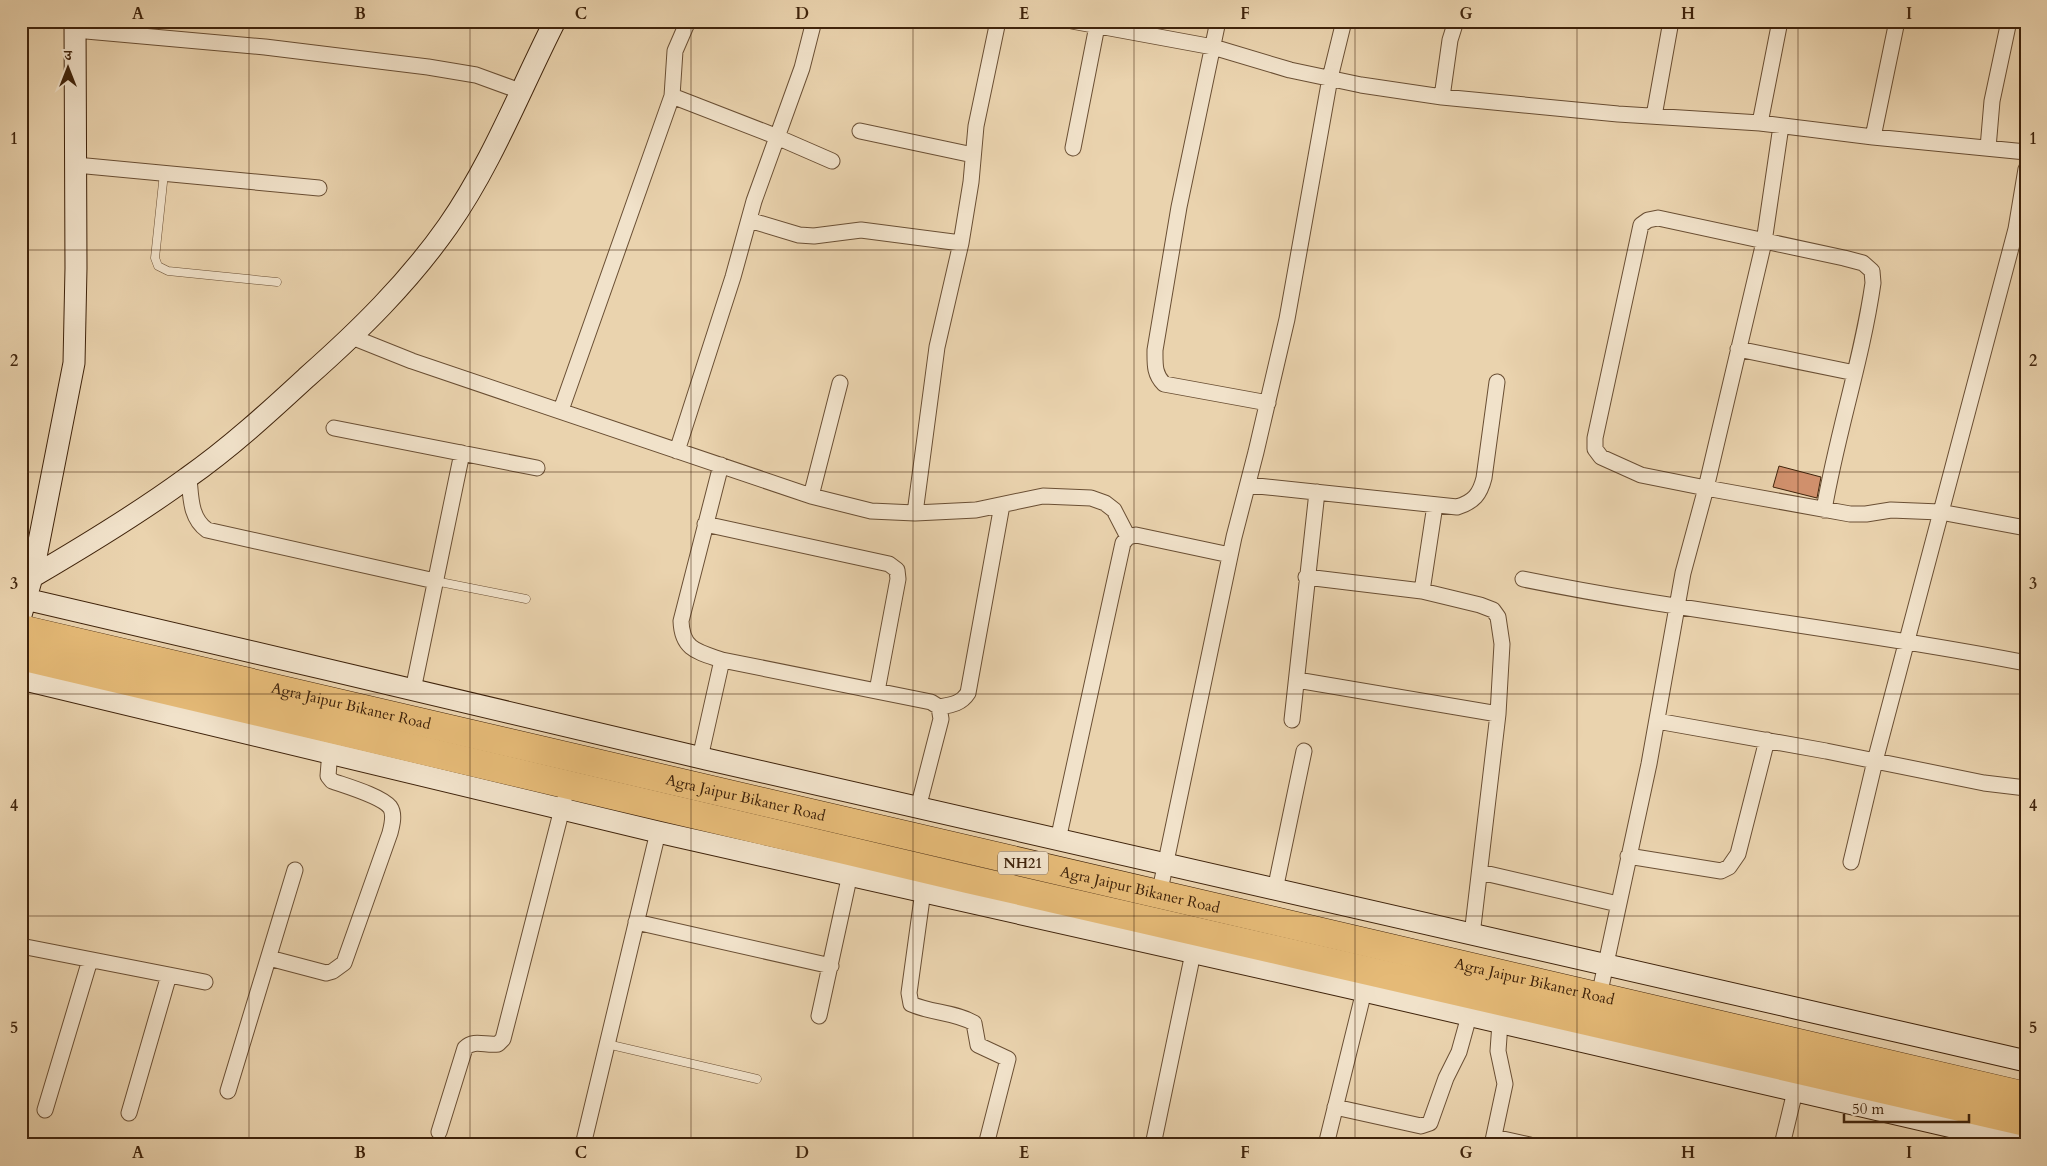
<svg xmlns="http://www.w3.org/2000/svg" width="2047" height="1166" viewBox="0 0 2047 1166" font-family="Cardo,'Noto Serif Devanagari',serif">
<rect width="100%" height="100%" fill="#ead3ae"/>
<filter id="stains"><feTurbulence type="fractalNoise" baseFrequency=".004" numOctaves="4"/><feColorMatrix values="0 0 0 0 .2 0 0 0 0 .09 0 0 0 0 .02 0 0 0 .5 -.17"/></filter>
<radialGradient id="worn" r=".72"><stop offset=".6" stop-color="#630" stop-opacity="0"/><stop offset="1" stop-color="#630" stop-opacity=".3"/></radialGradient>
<path fill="#d0906c" stroke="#3f230b" d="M 1779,466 L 1821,477 L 1817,498 L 1773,487 Z"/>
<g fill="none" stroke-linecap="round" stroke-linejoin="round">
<defs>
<path id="lane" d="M 164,173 L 155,258 L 158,266 L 168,271 L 277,282
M 435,581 L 526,599
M 607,1044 L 757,1079"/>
<path id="street" d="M 688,21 L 675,51 L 672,96 L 770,134 L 832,161
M 1072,21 L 1213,47 L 1290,70 L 1361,85 L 1442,97 L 1618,114 L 1760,123 L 1873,137 L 2026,152
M 1218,21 L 1179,207 L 1155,350 C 1155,364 1154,374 1164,384 L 1268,403
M 75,30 L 265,47 L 428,67 L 476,75 L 520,91
M 1442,97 L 1450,40 L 1456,21
M 1654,116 L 1671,21
M 1760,123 L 1780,21
M 1781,126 L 1764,242 L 1706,488 L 1641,475 L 1601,457 L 1595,449 L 1595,438 L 1641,225 L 1648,220 L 1658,218 L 1844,258 L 1863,263 L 1872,271 L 1873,283 C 1862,360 1837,433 1824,510
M 860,131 L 973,155
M 1873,137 L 1897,21
M 1073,148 L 1097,26
M 1988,148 L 1992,101 L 2009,21
M 76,165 L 319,188
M 749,220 L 799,235 L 814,236 L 861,230 L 961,243
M 352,337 L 412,361 L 811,496 L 871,511 L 915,513 L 937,347 L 961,243 L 971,182 L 976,126 L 998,21
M 1738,349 L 1855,373
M 561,410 L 672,96
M 334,428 L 537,468
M 677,451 L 733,277 L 754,201 L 802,68 L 814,21
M 721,465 L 681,621 C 682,650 698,652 722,660 L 931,702 L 939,707 L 941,719 L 918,808
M 189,478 C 191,497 190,518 207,530 L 435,581
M 1248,485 L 1457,507 C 1474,502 1480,494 1484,478 L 1497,382
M 811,496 L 840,383
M 915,513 L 976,510 L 1043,496 L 1091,498 L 1105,503 L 1114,510 L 1128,537
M 705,524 L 889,564 L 897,570 L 898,579 L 877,691
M 1306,577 L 1422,591 L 1480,605 L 1493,610 L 1498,617 L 1502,644 L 1498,714 L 1472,935
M 1523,579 C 1690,613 1859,630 2026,663
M 1422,591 L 1435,505
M 1297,680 L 1498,714
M 413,690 L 462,453
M 939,707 C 951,705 961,704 968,693 L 1002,505
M 1292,720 L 1317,492
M 1657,721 L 1826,751 L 1984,783 L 2026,788
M 700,758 L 722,660
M 1058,840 L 1123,543 L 1128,537 L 1136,535 L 1230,555
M 1628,856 L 1721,871 L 1729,867 L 1738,854 L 1767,740
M 1851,862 L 1875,761 L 2016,229 L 2026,169
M 1480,872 L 1618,904
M 1275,890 L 1304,751
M 923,891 L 909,993 L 911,1004 C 931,1013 955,1012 974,1023 L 978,1045 L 1008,1059 L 986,1145
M 1159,895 L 1234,537 L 1256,452 L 1287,319 L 1330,78 L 1344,21
M 636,922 L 831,966
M 21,946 L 205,982
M 269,958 L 326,973 L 333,971 L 344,963 L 390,833 C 392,825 395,814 390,807 C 381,796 346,786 332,781 L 328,776 L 330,751
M 1599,996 L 1649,764 L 1683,573 L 1706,488 L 1850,514 L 1866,514 L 1891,510 L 1940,512 L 2026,528
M 819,1016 L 850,874
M 228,1091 L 295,870
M 1335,1107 L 1421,1126 L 1430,1123 L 1446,1078 L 1459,1052 L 1469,1016
M 45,1110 L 90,960
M 129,1113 L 169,975
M 439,1132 L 465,1048 C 474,1039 486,1046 498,1044 L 503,1039 L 564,801
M 1494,1137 L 1530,1145
M 583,1145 L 658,832
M 1153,1145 L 1193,953
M 1326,1145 L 1364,991
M 1492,1145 L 1505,1084 L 1498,1051 L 1500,1023
M 1782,1145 L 1797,1083"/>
<path id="secondary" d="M 32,577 C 85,546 138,514 187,478 C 230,448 269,412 307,377 C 359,331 408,283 448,226 C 492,163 520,90 555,21
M 21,598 C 250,650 477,706 706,759 C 1145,861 1586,959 2026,1061
M 21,615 L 32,577 L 74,363 L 76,268 L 75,21
M 21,679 L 658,832 L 1364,991 L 2026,1144"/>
<g id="highway">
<path id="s1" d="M 21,629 L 2026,1096"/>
<path d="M 21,656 L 968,879 L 2026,1122"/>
</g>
</defs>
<use href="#lane" stroke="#6a4f34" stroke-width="9"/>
<use href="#street" stroke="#6a4f34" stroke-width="17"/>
<use href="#secondary" stroke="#3f230b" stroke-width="23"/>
<use href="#highway" stroke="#3f230b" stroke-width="29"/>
<use href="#lane" stroke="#f1e2ca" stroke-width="8"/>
<use href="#street" stroke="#f1e2ca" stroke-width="15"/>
<use href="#secondary" stroke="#f1e2ca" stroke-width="21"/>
<use href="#highway" stroke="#e5ba77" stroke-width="28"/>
</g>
<path fill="none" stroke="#3f230b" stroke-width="1" stroke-opacity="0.55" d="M 249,21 L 249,1145M 470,21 L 470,1145M 691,21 L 691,1145M 913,21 L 913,1145M 1134,21 L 1134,1145M 1355,21 L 1355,1145M 1577,21 L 1577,1145M 1798,21 L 1798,1145M 21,250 L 2026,250M 21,472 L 2026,472M 21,694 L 2026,694M 21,916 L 2026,916"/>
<g text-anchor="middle" stroke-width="4" stroke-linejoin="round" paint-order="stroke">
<rect fill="#f1e2ca" stroke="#745c44" stroke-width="1" x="998" y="851.5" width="50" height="23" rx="4"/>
<g font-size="14" font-weight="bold" fill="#3f230b">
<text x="1023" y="868">NH21</text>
</g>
<g font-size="15" fill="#3f230b" stroke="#f1e2ca">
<text dy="5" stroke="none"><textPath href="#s1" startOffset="339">Agra Jaipur Bikaner Road</textPath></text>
<text dy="5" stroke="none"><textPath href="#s1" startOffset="744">Agra Jaipur Bikaner Road</textPath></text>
<text dy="5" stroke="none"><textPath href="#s1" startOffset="1149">Agra Jaipur Bikaner Road</textPath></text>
<text dy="5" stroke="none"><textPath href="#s1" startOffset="1554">Agra Jaipur Bikaner Road</textPath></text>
</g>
</g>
<rect width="2047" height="1166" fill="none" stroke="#ead3ae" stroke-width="55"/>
<g transform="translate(68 68)" stroke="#f1e2ca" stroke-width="4" paint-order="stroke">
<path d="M0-4L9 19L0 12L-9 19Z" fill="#3f230b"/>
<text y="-8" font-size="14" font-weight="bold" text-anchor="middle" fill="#3f230b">उ</text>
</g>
<path d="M1844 1114v8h125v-8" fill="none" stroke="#3f230b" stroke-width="2.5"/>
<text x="1852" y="1114" font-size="15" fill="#3f230b" stroke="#f1e2ca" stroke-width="4" paint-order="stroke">50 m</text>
<rect x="28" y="28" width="1992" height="1110" fill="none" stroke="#3f230b" stroke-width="2"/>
<g font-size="16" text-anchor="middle" font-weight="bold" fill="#3f230b">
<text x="138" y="19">A</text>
<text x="360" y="19">B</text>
<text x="581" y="19">C</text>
<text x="802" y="19">D</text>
<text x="1024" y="19">E</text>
<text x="1245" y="19">F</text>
<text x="1466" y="19">G</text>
<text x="1688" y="19">H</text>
<text x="1909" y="19">I</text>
<text x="14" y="144">1</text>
<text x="2033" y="144">1</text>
<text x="14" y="366">2</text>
<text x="2033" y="366">2</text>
<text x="14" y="589">3</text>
<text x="2033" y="589">3</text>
<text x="14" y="811">4</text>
<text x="2033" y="811">4</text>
<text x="14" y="1033">5</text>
<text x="2033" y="1033">5</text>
<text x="138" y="1158">A</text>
<text x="360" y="1158">B</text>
<text x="581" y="1158">C</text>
<text x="802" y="1158">D</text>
<text x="1024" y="1158">E</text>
<text x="1245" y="1158">F</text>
<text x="1466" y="1158">G</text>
<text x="1688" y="1158">H</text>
<text x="1909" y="1158">I</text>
</g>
<rect width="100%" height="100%" filter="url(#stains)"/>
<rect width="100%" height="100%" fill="url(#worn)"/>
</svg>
